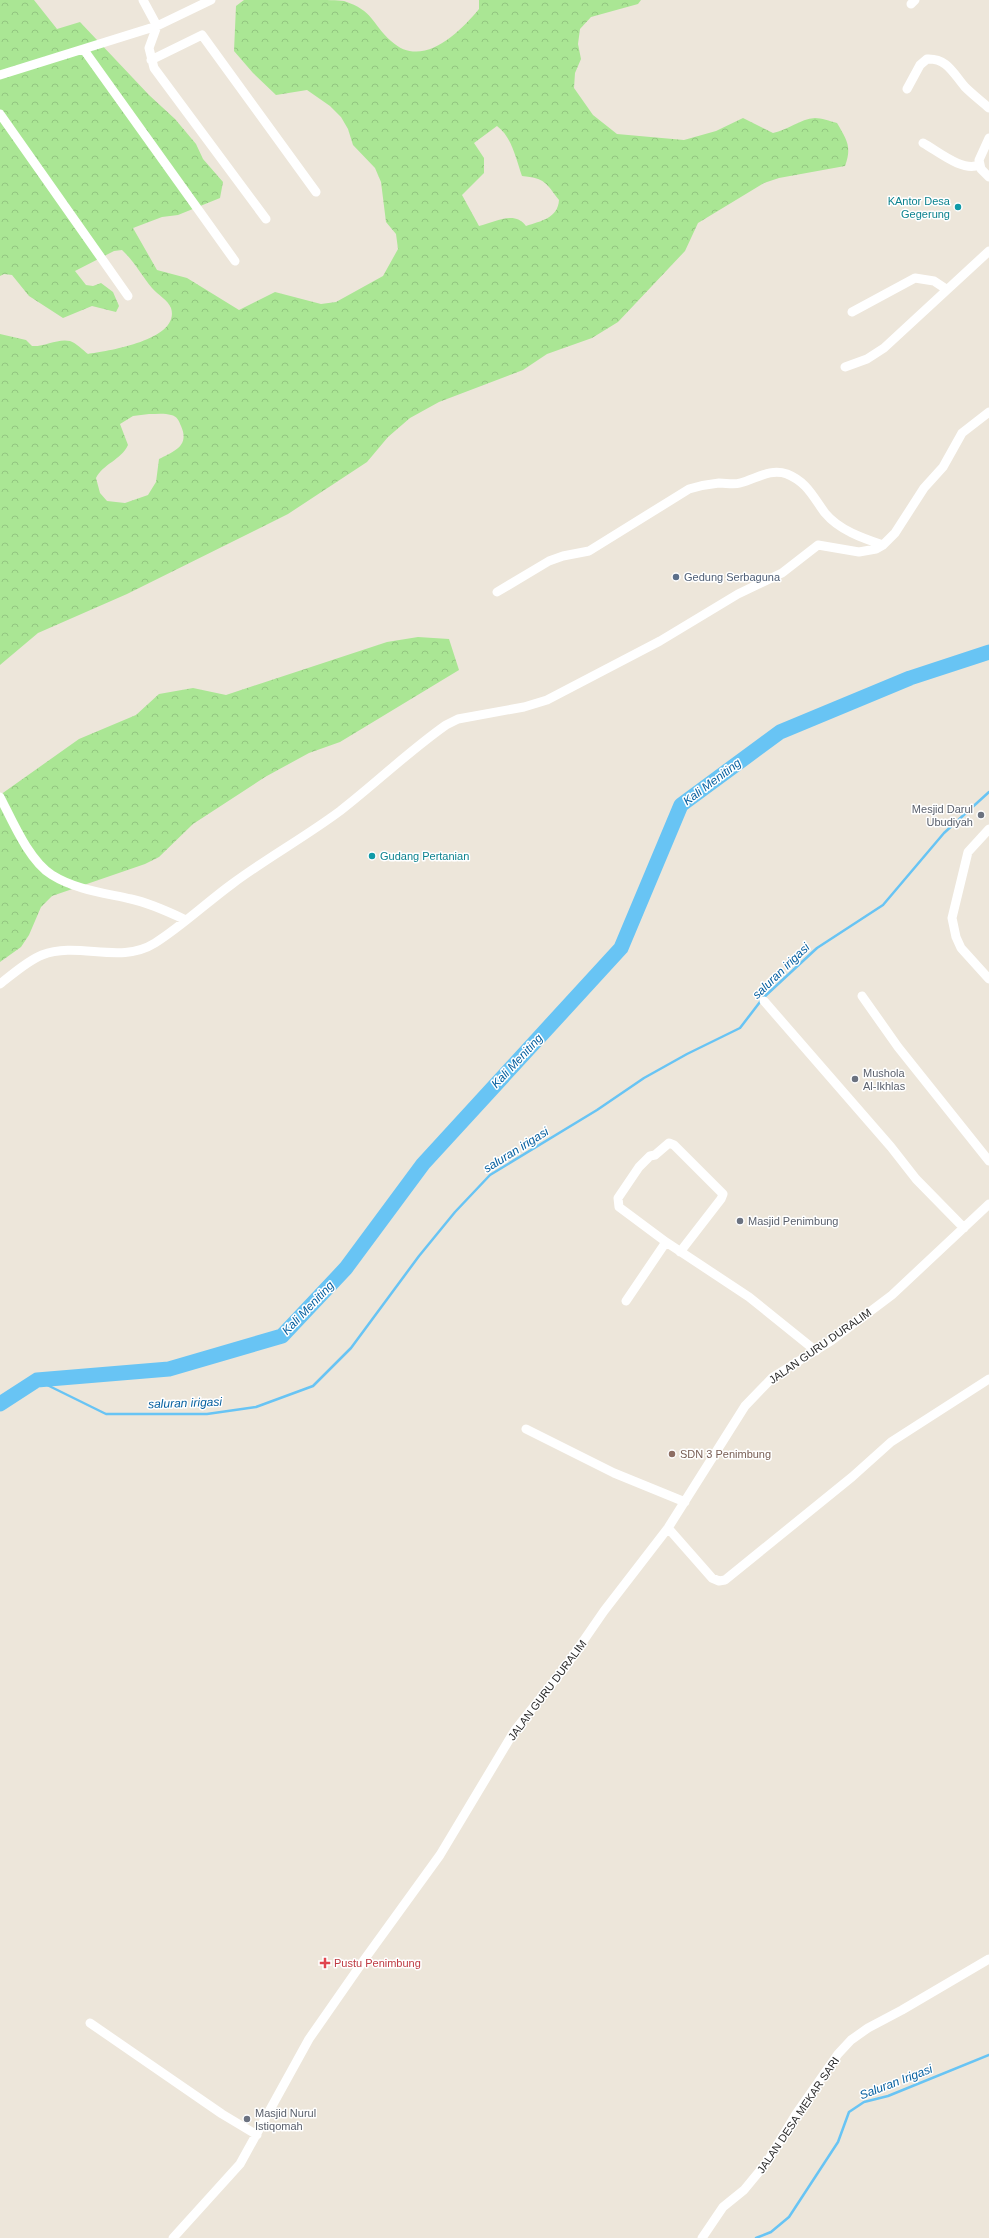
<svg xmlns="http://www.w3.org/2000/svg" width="989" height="2238" viewBox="0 0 989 2238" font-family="Arial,sans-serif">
<defs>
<pattern id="forest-crowns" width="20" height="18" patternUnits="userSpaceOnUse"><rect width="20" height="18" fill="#aae694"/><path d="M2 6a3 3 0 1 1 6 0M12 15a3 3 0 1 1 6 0" fill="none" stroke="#92c580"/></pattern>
</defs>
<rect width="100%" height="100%" fill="#ede6da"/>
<path fill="url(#forest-crowns)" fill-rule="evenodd" d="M 0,0 L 34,0 L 57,29 L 80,22 L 149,95 L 175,119 L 196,144 L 203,159 L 223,182 L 220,198 L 178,215 L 162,217 L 133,228 L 157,270 L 187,278 L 239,310 L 275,292 L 321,304 L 336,302 L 383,276 L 398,249 L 396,234 L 386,222 L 381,182 L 375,168 L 353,145 L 348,129 L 341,117 L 330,106 L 307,90 L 276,95 L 253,73 L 234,51 L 236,6 L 244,0 C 268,0 293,0 317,0 C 325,0 337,0 344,1 C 374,11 371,23 391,41 C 422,70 459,33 479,9 L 479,0 L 641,0 L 638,4 L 591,17 L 580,29 L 578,44 L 581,59 L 575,73 L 574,88 L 593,115 L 617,134 L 684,140 L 716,131 L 743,118 L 773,133 C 788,130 800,119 815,118 C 821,118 830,121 837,123 C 847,140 852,147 845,166 L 779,178 L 764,183 L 698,223 L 685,251 L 618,322 L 592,338 L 547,354 L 523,370 L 439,402 L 410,418 L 388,437 L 367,462 L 288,514 L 127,594 L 38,633 L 0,665 L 0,334 L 26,340 L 32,346 C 44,347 58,338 70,341 C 76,343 83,350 88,354 C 108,351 181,340 171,308 C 168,300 158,295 152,288 C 142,276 134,261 122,250 L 114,251 L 75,271 L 86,285 L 93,286 L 101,283 L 113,292 L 119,306 L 116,312 L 92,306 L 63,318 L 29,296 L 12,275 L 4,274 L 0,276 ZM 497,126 C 512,137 516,159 522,176 C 545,178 546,183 559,200 C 558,218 541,221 526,226 C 515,210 495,222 479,226 L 462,195 L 484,173 L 484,158 L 474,143 ZM 149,414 C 156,414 165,413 171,415 C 177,416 179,421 181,426 C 190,446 174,451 159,459 L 156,482 L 148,495 L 125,503 L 107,501 L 100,493 L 96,478 C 103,464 121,460 128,445 L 120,424 L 133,416 Z
M 418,637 L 449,639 L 459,670 L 340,742 L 309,753 L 265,777 L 193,824 L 159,857 L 145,864 L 52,896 L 41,907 L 29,935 L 21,947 L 0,962 L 0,795 L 79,739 L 136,715 L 159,694 L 193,688 L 226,695 L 387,642 Z"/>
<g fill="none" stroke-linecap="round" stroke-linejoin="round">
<path stroke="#68c4f4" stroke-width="2.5" d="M 37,1380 L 106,1414 L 207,1414 L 256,1407 L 313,1386 L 351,1348 L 419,1256 L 455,1212 L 490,1175 L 597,1110 L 644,1078 L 687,1054 L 740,1028 L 763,998 L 817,948 L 883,905 L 944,833 L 989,792
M 756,2238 L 771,2232 L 789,2217 L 838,2142 L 849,2112 L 864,2102 L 888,2096 L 989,2055"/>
<path stroke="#68c4f4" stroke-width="15" d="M 0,1404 L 37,1380 L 169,1369 L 282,1336 L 346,1268 L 423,1164 L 621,948 L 681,805 L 780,732 L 910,678 L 989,652"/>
<path stroke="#fff" stroke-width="9" d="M 143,0 L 157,26 L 149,48 L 154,68 L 266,219
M 911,4 L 915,0
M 84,50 L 235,261
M 151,60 L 202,35 L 316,192
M 0,75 L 157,26 L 211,0
M 907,89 L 920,65 L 927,59 C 947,58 953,73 965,87 C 972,94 981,101 989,108
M 0,114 L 128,296
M 989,138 L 979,160 L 981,169 L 989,177
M 923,143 C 938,151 962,172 979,165
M 852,312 L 915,278 L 934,281 L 946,289
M 845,367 L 867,359 L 884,348 L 989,251
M 497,592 L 549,561 L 563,556 L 589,551 L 689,489 C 699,486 709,484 719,483 C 726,483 734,485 740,483 C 756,479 770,468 787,474 C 807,482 813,497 825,513 C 839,530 862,538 883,545
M 0,797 C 12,820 29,861 52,875 C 76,890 105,893 131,899 C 150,903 169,912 186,920
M 989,829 L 968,852 L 952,918 L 956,937 L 961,948 L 989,979
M 0,984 C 13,974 27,961 42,955 C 79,941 120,965 155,943 C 182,926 206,903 232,884 C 267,858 305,837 340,811 C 376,783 409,751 446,725 L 458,719 L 524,707 L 547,700 L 660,641 L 738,594 L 782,573 L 818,545 L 859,552 L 876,549 L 883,545 L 895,533 L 924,488 L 943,467 L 962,433 L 989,412
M 862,996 L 898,1047 L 989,1161
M 764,1001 L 891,1147 L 916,1179 L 964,1228
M 680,1252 L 721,1199 L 723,1194 L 674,1145 L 669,1143 L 655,1155 L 650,1156 L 639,1167 L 618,1198 L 619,1207 L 666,1242 L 749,1297 L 816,1351
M 626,1301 L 666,1242
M 526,1429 L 614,1473 L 685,1502
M 668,1528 L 712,1578 L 719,1581 L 725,1580 L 852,1477 L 891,1442 L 989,1379
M 90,2023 L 222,2114 L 257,2135
M 173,2238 L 240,2164 L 309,2039 L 364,1960 L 440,1855 L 515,1730 L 566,1666 L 604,1611 L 668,1528 L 745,1406 L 773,1377 L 831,1341 L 892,1295 L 989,1204
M 702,2238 L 723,2207 L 744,2190 L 767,2162 L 796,2114 L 838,2054 L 851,2040 L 868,2028 L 902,2010 L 989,1959"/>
</g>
<g fill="#0f9aa8" stroke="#fff" stroke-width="1.5">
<circle cx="958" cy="207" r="4"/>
<circle cx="372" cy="856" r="4"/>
</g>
<circle fill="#5c6f8a" stroke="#fff" stroke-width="1.5" cx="676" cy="577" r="4"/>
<g fill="#6b7280" stroke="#fff" stroke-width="1.5">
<circle cx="981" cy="815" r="4"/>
<circle cx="855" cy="1079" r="4"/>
<circle cx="740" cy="1221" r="4"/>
<circle cx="247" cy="2119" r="4"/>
</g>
<circle fill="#8d6e63" stroke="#fff" stroke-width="1.5" cx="672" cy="1454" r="4"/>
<path fill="#e0444e" stroke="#fff" stroke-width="1.5" d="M323 1957h4v4h4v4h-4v4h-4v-4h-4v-4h4z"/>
<g text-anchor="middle" stroke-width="3" stroke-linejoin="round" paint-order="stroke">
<g font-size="11" fill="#0d838f" stroke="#fff" text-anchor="end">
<text x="950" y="205">KAntor Desa<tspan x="950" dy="13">Gegerung</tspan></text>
<text x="380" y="860" text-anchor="start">Gudang Pertanian</text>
</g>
<g font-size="11" fill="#4e5e75" stroke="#fff" text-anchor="start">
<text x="684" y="581">Gedung Serbaguna</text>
</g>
<g font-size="11" fill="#5b616d" stroke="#fff" text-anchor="start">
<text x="973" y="813" text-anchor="end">Mesjid Darul<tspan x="973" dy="13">Ubudiyah</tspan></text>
<text x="863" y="1077">Mushola<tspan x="863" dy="13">Al-Ikhlas</tspan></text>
<text x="748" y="1225">Masjid Penimbung</text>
<text x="255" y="2117">Masjid Nurul<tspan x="255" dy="13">Istiqomah</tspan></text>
</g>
<g font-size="11" fill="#2a2a2a" stroke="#fff">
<text transform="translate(820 1346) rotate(-35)" y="4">JALAN GURU DURALIM</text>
<text transform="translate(547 1690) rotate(-53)" y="4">JALAN GURU DURALIM</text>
<text transform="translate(798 2115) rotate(-56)" y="4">JALAN DESA MEKAR SARI</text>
</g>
<g font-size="11" fill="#785e54" stroke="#fff" text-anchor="start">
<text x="680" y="1458">SDN 3 Penimbung</text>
</g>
<g font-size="11" fill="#be3a42" stroke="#fff" text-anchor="start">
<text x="334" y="1967">Pustu Penimbung</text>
</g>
<g font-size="12" font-style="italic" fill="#0760a0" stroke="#fff">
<text transform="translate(712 782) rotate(-37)" y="4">Kali Meniting</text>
<text transform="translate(781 971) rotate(-44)" y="4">saluran irigasi</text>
<text transform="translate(517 1061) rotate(-47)" y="4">Kali Meniting</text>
<text transform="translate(516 1150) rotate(-32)" y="4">saluran irigasi</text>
<text transform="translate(308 1308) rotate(-46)" y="4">Kali Meniting</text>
<text transform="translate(185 1403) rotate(-2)" y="4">saluran irigasi</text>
<text transform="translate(896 2082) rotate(-21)" y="4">Saluran Irigasi</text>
</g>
</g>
</svg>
